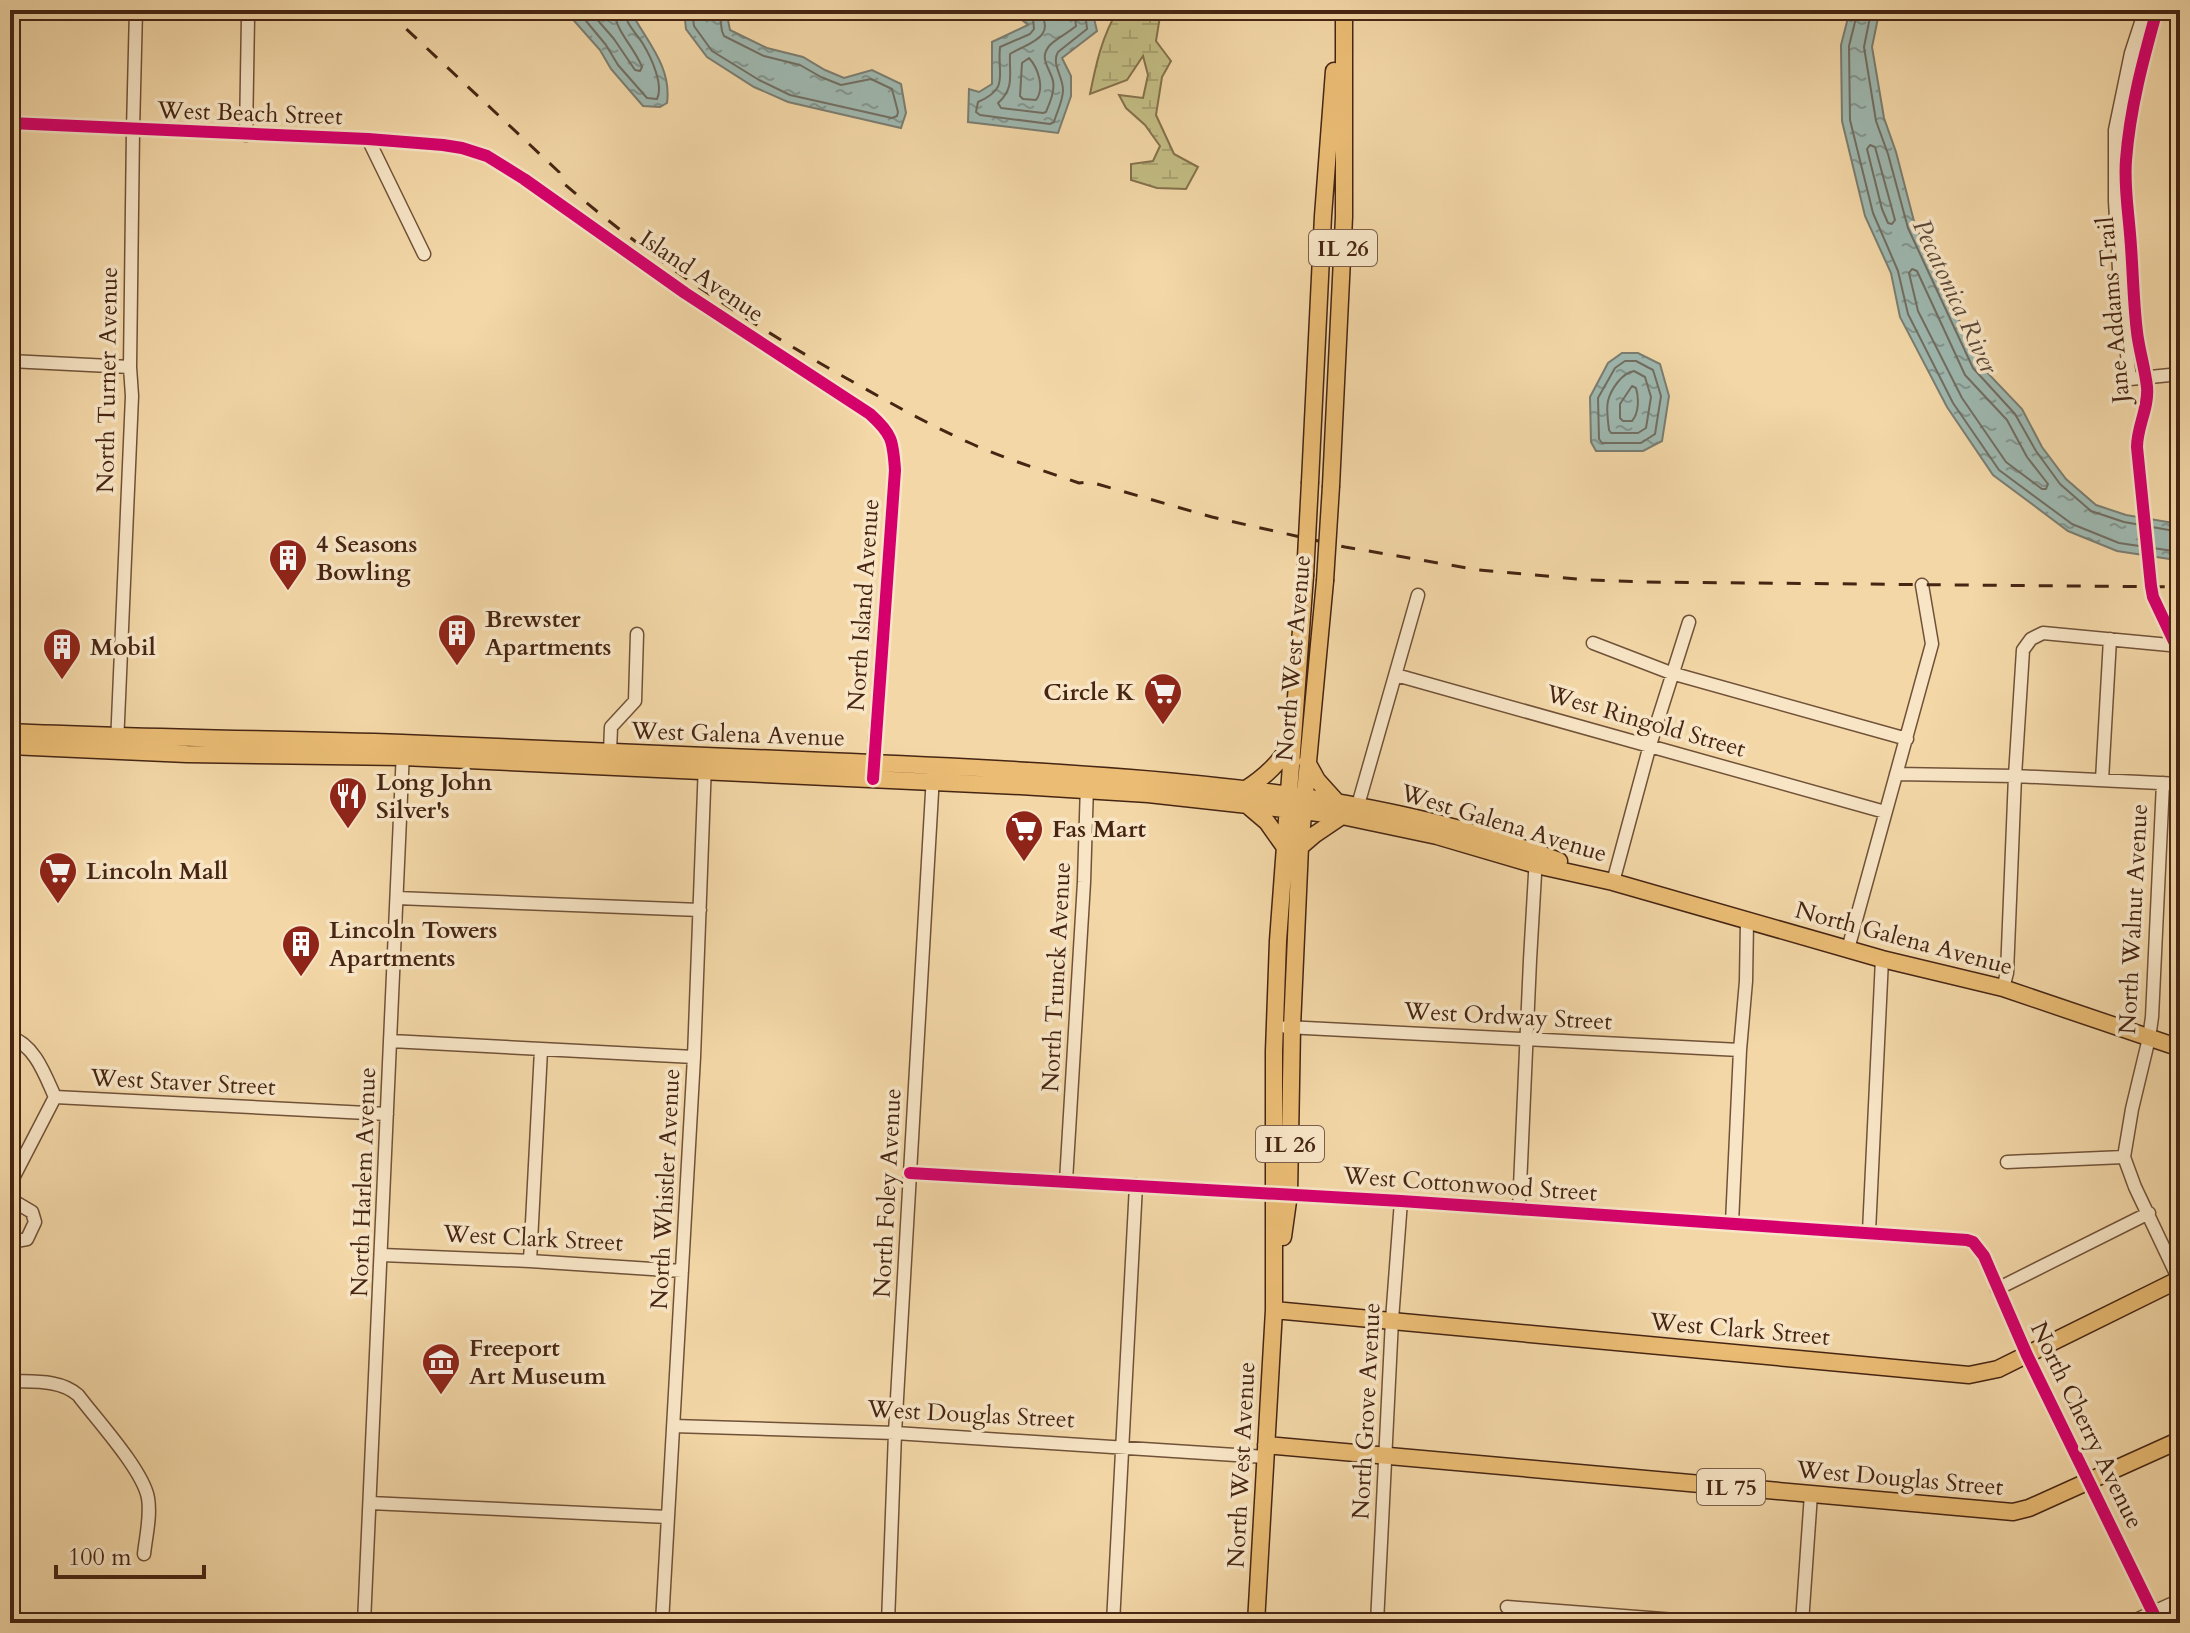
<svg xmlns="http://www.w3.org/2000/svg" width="2190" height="1633" viewBox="0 0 2190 1633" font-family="Cardo,serif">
<defs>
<pattern id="wetland-marsh" width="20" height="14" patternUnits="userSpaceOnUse" patternTransform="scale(2)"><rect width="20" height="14" fill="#c2bc83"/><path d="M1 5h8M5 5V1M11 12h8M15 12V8" fill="none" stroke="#a8a170"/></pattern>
<pattern id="water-ripples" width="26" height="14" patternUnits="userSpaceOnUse" patternTransform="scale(2)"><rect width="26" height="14" fill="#9eb8b0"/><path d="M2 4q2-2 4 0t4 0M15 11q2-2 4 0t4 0" fill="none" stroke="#83958e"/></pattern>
</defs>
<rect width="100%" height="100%" fill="#f3d7a7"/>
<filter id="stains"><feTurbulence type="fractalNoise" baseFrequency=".0025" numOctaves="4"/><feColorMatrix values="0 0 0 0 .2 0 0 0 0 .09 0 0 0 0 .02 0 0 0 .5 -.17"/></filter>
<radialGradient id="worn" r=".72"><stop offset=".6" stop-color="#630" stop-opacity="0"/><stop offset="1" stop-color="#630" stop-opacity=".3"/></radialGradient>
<path fill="url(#wetland-marsh)" stroke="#84704b" stroke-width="2" d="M 1118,10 L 1161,10 L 1156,41 L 1171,61 L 1162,77 L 1156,115 L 1174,154 L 1198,167 L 1186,189 L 1157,188 L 1131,180 L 1131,164 L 1153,161 L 1160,146 L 1145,125 L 1126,108 L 1119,95 L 1143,98 L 1148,75 L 1143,56 L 1127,80 L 1090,94 C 1096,64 1102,36 1118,10 Z"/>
<path fill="url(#water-ripples)" stroke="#7b7d71" stroke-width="2" d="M 569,10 L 630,10 C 646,41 672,66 667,103 L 660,107 L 643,106 L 611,69 L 600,50 L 569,15 Z
M 684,10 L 726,10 L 730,30 L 767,48 L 803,57 L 825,70 L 844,78 L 872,70 L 901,84 L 906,113 L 901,128 L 788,102 L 754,87 L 707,57 L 686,29 Z
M 1010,10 L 1092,10 L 1097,31 L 1062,58 L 1071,76 L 1071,96 L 1058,133 L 968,122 L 969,89 L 979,92 L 992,84 L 992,42 L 1028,25 Z
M 1850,10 L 1886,10 L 1878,18 L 1872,47 L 1884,118 L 1896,152 L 1915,225 L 1980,365 L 2022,409 L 2042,447 L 2066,479 L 2096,505 L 2126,515 L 2180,524 L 2180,559 L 2176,560 L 2117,551 L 2068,531 L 1993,475 L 1947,407 L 1900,317 L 1891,273 L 1865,216 L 1842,121 L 1841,45 Z
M 1622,353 L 1638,353 L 1660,364 L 1669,396 L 1662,441 L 1643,451 L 1596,451 L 1591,442 L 1590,397 L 1608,363 Z"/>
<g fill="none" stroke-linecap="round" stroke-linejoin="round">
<path stroke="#726e62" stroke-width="2" d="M 577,10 L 606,45 L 618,65 L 647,98 L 657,99 C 664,85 651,57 643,44 C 636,33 625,23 624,10
M 589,10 L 614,39 L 635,70 L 640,71 L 642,67 C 635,48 615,31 614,10
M 692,10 L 694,26 L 712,51 L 759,80 L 790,95 L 892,118 L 897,116 L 898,112 L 892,89 L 871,79 L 841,85 L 821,77 L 800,65 L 764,56 L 724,36 L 722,31 L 719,10
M 1021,10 L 1033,19 L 1034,29 L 1030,34 L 1000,47 C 997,76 1010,88 978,102 L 976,112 L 980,115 L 1050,124 L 1054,122 C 1057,111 1063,101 1063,90 C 1063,76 1051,64 1058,52 L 1087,29 L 1085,10
M 1038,10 C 1059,37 1028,43 1010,54 C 1009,74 1015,88 998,103 L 1001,108 L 1043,113 L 1046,112 C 1050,102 1055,91 1053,81 C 1050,68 1038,58 1050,45 C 1057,38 1068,33 1076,26 L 1074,10
M 1858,10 L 1849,46 L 1850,120 L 1873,213 L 1898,271 L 1908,314 L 1953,403 L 1999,470 L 2072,524 L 2119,543 L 2180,552
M 1875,10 L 1870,17 L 1864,47 L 1876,121 L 1888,154 L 1908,228 L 1973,368 L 2015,414 L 2036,451 L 2060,484 L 2091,511 L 2124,522 L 2180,532
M 1029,58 C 1038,68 1045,88 1036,100 L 1023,99 L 1020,96 L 1022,63 Z
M 1870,145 L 1875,147 L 1895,220 L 1892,224 L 1888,223 L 1882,209 L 1867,149 Z
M 1912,269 L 1917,271 L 1965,375 L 2007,420 L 2027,457 L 2048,484 L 2046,489 L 2042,489 L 2006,462 L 1962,398 L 1918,311 L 1909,273 Z
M 1636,361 L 1653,370 L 1661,396 L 1655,434 L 1641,443 L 1602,443 L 1599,439 L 1598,398 L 1615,368 L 1625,361 Z
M 1634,371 L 1645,377 L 1651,397 L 1646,428 L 1638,433 L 1611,433 L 1609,430 C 1608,421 1606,409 1608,401 C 1611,389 1622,373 1634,371 Z
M 1632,386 L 1636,388 C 1639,398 1639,413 1632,421 L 1623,421 L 1620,418 L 1620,404 Z"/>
<defs>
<path id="minor" d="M 244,10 L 248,17 L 246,135
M 2145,10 L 2131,53 L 2115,130 L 2115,201 L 2121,304 L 2130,379 L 2180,374
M 10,123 L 368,139 L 443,145 L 462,148 L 487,156 L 524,179 L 685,293 L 870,414 C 892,434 893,440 895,470 L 873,768
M 368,139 L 424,254
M 10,361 L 130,367
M 1593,643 L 1671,673 L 1907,739
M 1396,675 L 1885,812
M 117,744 L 132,396 L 130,367 L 133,130 L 136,10
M 610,752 L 611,727 L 635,701 L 637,634
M 1896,774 L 2015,776 L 2180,784
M 2102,780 L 2110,639
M 2163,783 L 2152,1017 L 2149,1038 L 2132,1109 L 2124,1157 L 2135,1187 L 2180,1282
M 1358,805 L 1418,595
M 1613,882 L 1650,745 L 1689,622
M 397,898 L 700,910
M 1848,949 L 1932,644 L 1922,585
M 2003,988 L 2007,973 L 2015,776 L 2023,650 L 2031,639 L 2043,633 L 2180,646
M 1286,1027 L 1740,1050
M 10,1037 C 35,1045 45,1075 55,1097 L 387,1114
M 391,1041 L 694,1057
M 2007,1162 L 2124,1157
M 910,1173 L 1401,1201 L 1967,1240 L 1973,1242 L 1984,1256 L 2027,1355 L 2158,1623
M 1066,1181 L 1084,882 L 1087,785
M 10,1184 L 55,1097
M 10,1199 L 32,1212 L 35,1222 L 27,1239 L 16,1241 L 10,1238
M 1519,1209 L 1530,960 L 1536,857
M 1732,1223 L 1740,1050 L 1746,981 L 1747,921
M 1869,1232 L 1882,959
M 382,1255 L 530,1261 L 682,1271
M 530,1261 L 541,1050
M 1997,1289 L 2149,1213
M 10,1381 C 33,1382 60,1379 78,1395 C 96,1419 143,1470 148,1498 C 151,1516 146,1536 144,1554
M 673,1426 L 895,1433 L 1266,1457
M 370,1503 L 668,1517
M 1507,1607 L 1714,1623
M 364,1623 L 403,751
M 662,1623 L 694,1057 L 705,763
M 888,1623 L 895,1433 L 933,775
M 1113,1623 L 1136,1185
M 1377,1623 L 1392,1320 L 1401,1201
M 1802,1623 L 1811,1494
M 2129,1623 L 2180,1600"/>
<path id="major" d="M 1310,482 L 1323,216 L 1334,71
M 1331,486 L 1344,217 L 1344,10
M 10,732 C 141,738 271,739 402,743 C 543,748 684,756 825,761 C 926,765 1028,770 1130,778 C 1278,790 1419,808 1559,861
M 10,746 L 187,754 L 403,757 L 1020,786 L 1148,794 L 1303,811 L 1342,816 L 1437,836 L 1536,865 L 1613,882 L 1882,959 L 2003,988 L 2180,1048
M 1307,762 L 1317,780 L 1336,801
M 1246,789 C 1266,776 1279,763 1292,743
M 1247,805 L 1267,822 L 1284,846
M 1300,847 L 1314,835 L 1342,816
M 1283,1237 L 1289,1194 L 1292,1027 L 1300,847 L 1325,581
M 1274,1310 L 1969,1375 L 1998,1369 L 2180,1279
M 1266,1445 L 2013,1512 L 2029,1508 L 2180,1440
M 1256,1623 L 1274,1310 L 1274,1051 L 1278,941 L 1305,576"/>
</defs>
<use href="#minor" stroke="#715238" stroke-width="15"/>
<use href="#major" stroke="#462513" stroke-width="19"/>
<use href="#minor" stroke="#f7e5c6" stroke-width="12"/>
<use href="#major" stroke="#eabc74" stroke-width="16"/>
<path stroke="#462513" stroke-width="3" stroke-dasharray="14 14" stroke-linecap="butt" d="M 386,10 L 559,172 L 561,181 C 648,257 745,321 846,378 C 887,401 927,424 970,443 C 1005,459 1042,470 1079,483 L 1090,482 L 1212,517 L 1345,547 L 1479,570 L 1535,575 L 1588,580 L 1644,582 L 2180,587"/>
<defs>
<path id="major-bridge" d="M 1305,576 L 1310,482
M 1325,581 L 1331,486"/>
</defs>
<use href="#major-bridge" stroke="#462513" stroke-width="19" stroke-linecap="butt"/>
<use href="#major-bridge" stroke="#eabc74" stroke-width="16"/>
<defs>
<path id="cycleway" d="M 2157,10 C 2143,60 2130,108 2126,160 C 2124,185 2128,209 2130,234 C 2133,267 2133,300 2137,332 C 2139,350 2145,368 2147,387 C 2149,408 2137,426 2137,447 L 2151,586 L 2153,597 L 2180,654
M 10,123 L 368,139 L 443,145 L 462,148 L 487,156 L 524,179 L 685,293 L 870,414 C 892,434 893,440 895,470 L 873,779
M 910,1173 L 1401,1201 L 1967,1240 L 1973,1242 L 1984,1256 L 2027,1355 L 2158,1623"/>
</defs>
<use href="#cycleway" stroke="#f7e5c6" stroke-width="17"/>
<use href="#cycleway" stroke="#d6006c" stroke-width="12"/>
</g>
<defs>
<symbol id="building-pin" viewBox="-11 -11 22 30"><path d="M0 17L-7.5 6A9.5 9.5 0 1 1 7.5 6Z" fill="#8f2418" stroke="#f7e5c6"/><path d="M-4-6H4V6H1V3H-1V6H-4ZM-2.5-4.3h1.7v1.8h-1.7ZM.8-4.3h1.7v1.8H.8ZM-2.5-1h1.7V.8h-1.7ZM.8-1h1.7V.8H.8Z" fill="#fff"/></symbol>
<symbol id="supermarket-pin" viewBox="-11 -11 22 30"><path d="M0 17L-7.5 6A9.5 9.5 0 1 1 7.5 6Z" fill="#8f2418" stroke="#f7e5c6"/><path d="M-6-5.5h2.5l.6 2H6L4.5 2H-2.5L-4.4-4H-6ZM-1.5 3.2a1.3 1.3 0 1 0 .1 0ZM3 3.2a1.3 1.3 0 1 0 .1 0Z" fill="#fff"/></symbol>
<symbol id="restaurant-pin" viewBox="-11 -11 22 30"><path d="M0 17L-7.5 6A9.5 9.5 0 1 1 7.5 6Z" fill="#8f2418" stroke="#f7e5c6"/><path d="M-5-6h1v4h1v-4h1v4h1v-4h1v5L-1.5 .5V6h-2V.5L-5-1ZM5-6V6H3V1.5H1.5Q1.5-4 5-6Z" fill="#fff"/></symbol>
<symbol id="museum-pin" viewBox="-11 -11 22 30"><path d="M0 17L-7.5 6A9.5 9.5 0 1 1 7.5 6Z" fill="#8f2418" stroke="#f7e5c6"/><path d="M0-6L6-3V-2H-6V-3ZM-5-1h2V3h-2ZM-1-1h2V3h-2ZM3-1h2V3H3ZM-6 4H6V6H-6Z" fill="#fff"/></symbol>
</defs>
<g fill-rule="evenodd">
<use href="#building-pin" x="266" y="536" width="44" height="60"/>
<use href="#building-pin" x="435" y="611" width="44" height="60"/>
<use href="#building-pin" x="40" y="625" width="44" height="60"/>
<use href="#supermarket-pin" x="1141" y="670" width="44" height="60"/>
<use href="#restaurant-pin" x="326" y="774" width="44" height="60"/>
<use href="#supermarket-pin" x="1002" y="807" width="44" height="60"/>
<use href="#supermarket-pin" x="36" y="849" width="44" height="60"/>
<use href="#building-pin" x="279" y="922" width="44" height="60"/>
<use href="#museum-pin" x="419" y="1340" width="44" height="60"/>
</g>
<g text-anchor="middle" stroke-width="7" stroke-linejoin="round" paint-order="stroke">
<g fill="#f7e5c6" stroke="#7b5f49" stroke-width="2">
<rect x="1309" y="230" width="68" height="36" rx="6"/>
<rect x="1256" y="1126" width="68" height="36" rx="6"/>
<rect x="1697" y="1469" width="68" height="36" rx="6"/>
</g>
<g font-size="22" font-weight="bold" fill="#462513">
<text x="1343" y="256">IL 26</text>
<text x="1290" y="1152">IL 26</text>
<text x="1731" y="1495">IL 75</text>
</g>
<g font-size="24" fill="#462513" stroke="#f7e5c6">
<text transform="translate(250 113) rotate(2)" y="8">West Beach Street</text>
<text transform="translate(702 276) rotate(34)" y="8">Island Avenue</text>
<text transform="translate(2113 310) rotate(-95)" y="8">Jane Addams Trail</text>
<text transform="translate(107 380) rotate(-89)" y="8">North Turner Avenue</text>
<text transform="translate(863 605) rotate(-86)" y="8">North Island Avenue</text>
<text transform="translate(1293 658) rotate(-85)" y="8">North West Avenue</text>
<text transform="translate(1646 721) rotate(16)" y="8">West Ringold Street</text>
<text transform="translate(738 734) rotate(2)" y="8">West Galena Avenue</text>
<text transform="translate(1504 823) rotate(17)" y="8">West Galena Avenue</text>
<text transform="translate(2133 919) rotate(-87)" y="8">North Walnut Avenue</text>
<text transform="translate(1904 938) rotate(15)" y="8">North Galena Avenue</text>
<text transform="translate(1056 977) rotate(-87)" y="8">North Trunck Avenue</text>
<text transform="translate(1508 1016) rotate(3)" y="8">West Ordway Street</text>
<text transform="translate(183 1082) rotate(3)" y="8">West Staver Street</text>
<text transform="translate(363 1182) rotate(-88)" y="8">North Harlem Avenue</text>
<text transform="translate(1470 1184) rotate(4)" y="8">West Cottonwood Street</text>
<text transform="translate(665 1189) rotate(-87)" y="8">North Whistler Avenue</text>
<text transform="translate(887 1193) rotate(-87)" y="8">North Foley Avenue</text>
<text transform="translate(533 1238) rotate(3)" y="8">West Clark Street</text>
<text transform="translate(1740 1329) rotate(5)" y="8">West Clark Street</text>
<text transform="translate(1366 1411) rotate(-87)" y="8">North Grove Avenue</text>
<text transform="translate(971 1414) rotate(3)" y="8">West Douglas Street</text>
<text transform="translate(2087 1425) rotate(64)" y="8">North Cherry Avenue</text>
<text transform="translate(1241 1465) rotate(-87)" y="8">North West Avenue</text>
<text transform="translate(1900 1478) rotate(5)" y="8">West Douglas Street</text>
</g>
<g font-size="24" font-weight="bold" fill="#462513" stroke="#f7e5c6" text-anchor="start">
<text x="316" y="552">4 Seasons<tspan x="316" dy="28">Bowling</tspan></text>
<text x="485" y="627">Brewster<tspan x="485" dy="28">Apartments</tspan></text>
<text x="90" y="655">Mobil</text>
<text x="1135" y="700" text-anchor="end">Circle K</text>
<text x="376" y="790">Long John<tspan x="376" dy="28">Silver's</tspan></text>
<text x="1052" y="837">Fas Mart</text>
<text x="86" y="879">Lincoln Mall</text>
<text x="329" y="938">Lincoln Towers<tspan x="329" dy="28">Apartments</tspan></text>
<text x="469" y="1356">Freeport<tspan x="469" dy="28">Art Museum</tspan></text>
</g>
<g font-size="26" font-style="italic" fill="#5c4a3a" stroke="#f7e5c6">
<text transform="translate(1956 296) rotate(65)" y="9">Pecatonica River</text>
</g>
</g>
<rect width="2190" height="1633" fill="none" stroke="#f3d7a7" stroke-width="40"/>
<rect x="12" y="12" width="2166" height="1609" fill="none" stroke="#462513" stroke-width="4"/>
<rect x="20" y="20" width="2150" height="1593" fill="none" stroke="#462513" stroke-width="2"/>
<path d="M56 1565v12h148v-12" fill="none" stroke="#462513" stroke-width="4"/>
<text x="68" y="1565" font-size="24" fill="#462513" stroke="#f7e5c6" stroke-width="6" paint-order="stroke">100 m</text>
<rect width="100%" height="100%" filter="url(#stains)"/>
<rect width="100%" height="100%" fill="url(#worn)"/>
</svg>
